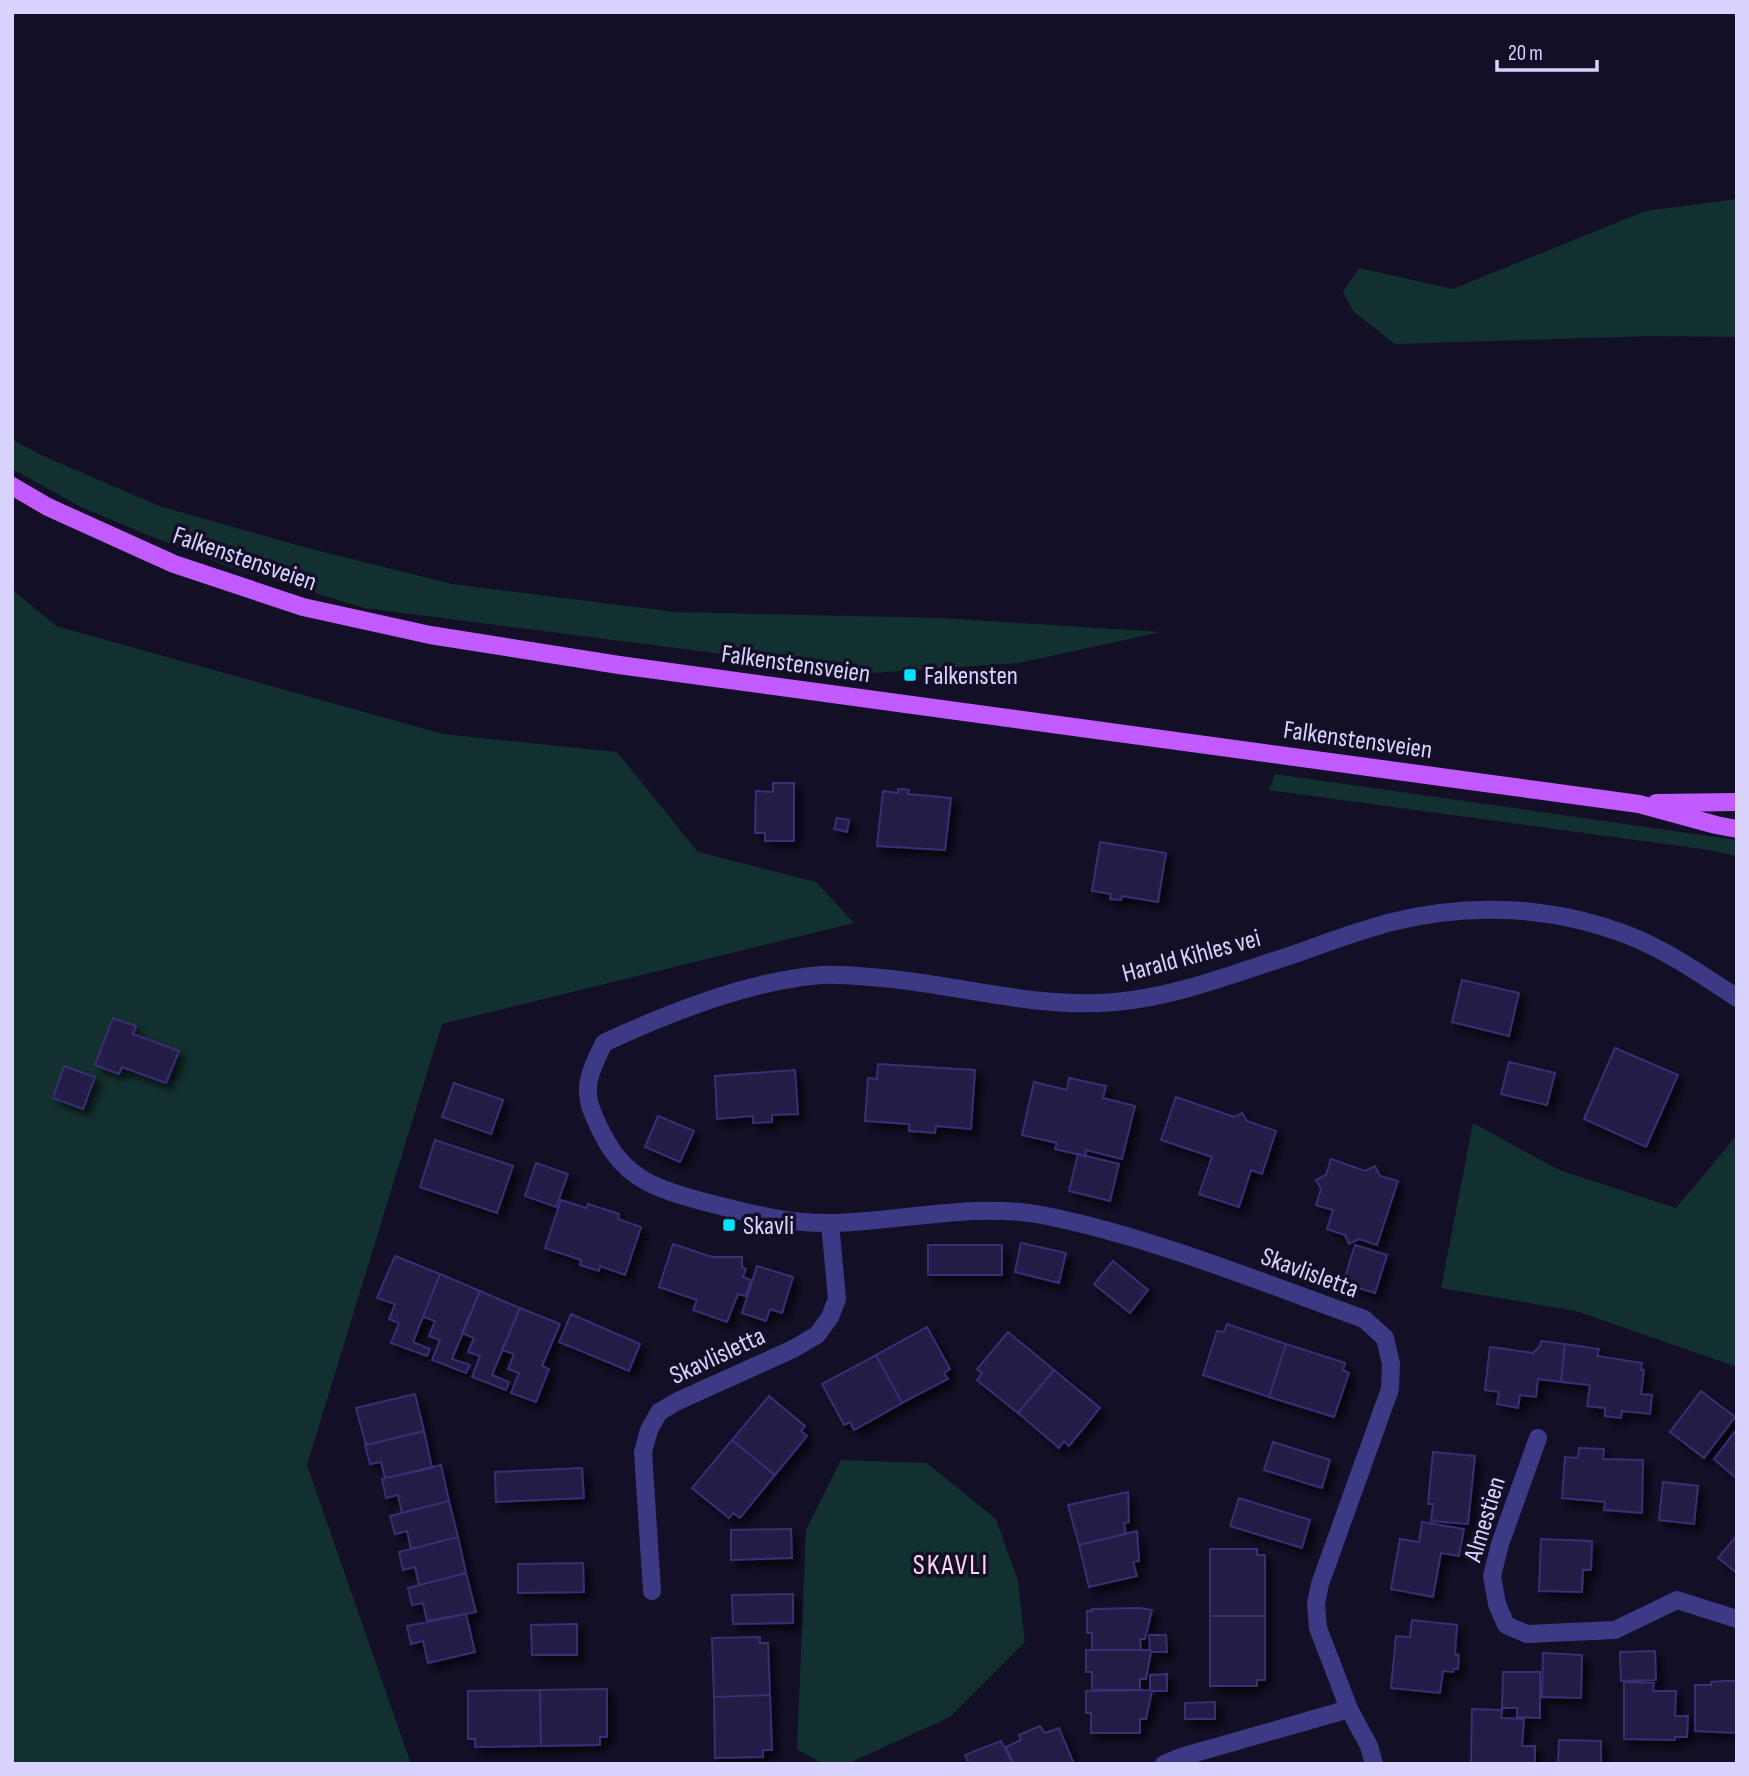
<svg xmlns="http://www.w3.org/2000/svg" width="1749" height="1776" viewBox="0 0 1749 1776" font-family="'Sofia Sans Condensed',sans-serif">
<defs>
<filter id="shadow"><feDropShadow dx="6" dy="6" stdDeviation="3.5" flood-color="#0009"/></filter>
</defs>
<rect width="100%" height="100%" fill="#130f26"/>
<path fill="#12302f" d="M 1737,199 L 1737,337 L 1654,336 L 1395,344 L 1354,312 L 1343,292 L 1359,268 L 1453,289 L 1645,211 Z
M 12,439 L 39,454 L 159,506 L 311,549 L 452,584 L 675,612 L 941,618 L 1161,632 L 1019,663 L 872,673 L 364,608 L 226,566 L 148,535 L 83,508 L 12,469 Z
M 12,589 L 56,626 L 443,734 L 617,752 L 698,852 L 816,882 L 854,923 L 442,1024 L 307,1465 L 411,1764 L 12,1764 Z
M 1275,774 L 1737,840 L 1737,856 L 1709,850 L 1269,790 Z
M 1473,1123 L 1559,1170 L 1676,1208 L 1737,1135 L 1737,1367 L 1576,1311 L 1441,1288 Z
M 841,1460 L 927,1463 L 996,1519 L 1018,1581 L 1025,1642 L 950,1717 L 847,1764 L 823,1764 L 797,1749 L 806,1530 Z"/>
<path fill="#241b47" stroke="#3b2d73" stroke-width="2" filter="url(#shadow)" d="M 773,783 L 794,783 L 794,841 L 765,841 L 765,833 L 755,833 L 756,791 L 773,792 Z
M 898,789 L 909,790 L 908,794 L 951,798 L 945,850 L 877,846 L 883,791 L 898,793 Z
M 837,818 L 849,820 L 847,832 L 834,829 Z
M 1100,842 L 1166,853 L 1158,902 L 1122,896 L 1121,900 L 1110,899 L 1111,894 L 1092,891 Z
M 1462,980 L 1519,993 L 1509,1036 L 1452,1022 Z
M 113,1018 L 136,1026 L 133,1034 L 179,1051 L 166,1083 L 122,1067 L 119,1074 L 95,1065 Z
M 1615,1048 L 1678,1075 L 1646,1147 L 1584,1119 Z
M 1509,1062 L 1555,1073 L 1547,1105 L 1501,1094 Z
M 878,1064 L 975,1070 L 971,1129 L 936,1126 L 935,1133 L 909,1131 L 909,1124 L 865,1121 L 868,1078 L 877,1079 Z
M 64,1066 L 95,1077 L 83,1109 L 53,1098 Z
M 795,1070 L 798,1114 L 772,1115 L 772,1122 L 753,1123 L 753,1116 L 717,1119 L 715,1076 Z
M 1069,1078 L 1106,1086 L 1103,1098 L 1135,1106 L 1122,1159 L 1086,1150 L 1085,1156 L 1055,1149 L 1057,1143 L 1022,1135 L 1034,1082 L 1067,1090 Z
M 454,1083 L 503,1100 L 491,1134 L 442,1117 Z
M 1176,1097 L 1234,1117 L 1242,1113 L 1247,1121 L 1276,1131 L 1262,1174 L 1251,1170 L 1239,1207 L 1199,1194 L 1212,1157 L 1161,1140 Z
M 658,1116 L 694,1131 L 680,1162 L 645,1147 Z
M 435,1140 L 513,1166 L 497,1213 L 420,1187 Z
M 1078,1154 L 1119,1164 L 1110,1201 L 1069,1191 Z
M 1331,1159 L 1365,1171 L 1375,1166 L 1380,1176 L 1398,1181 L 1377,1245 L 1359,1239 L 1349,1244 L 1345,1235 L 1327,1229 L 1333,1210 L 1316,1205 L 1321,1189 L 1316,1180 L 1326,1175 Z
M 536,1163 L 568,1174 L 556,1207 L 525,1196 Z
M 561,1200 L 586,1208 L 588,1204 L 619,1214 L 618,1219 L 641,1227 L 625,1275 L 600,1266 L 599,1271 L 580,1265 L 581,1260 L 545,1248 Z
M 1021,1243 L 1066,1253 L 1059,1283 L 1015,1272 Z
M 673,1244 L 712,1257 L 742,1257 L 742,1267 L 746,1269 L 743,1277 L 751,1280 L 746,1296 L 738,1294 L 727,1322 L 693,1310 L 697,1300 L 659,1287 Z
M 928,1245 L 1002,1245 L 1002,1275 L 928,1275 Z
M 1355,1245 L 1387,1255 L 1375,1293 L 1343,1283 Z
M 395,1256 L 440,1274 L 413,1342 L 430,1349 L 427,1356 L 391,1343 L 399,1323 L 389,1319 L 395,1304 L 377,1298 Z
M 1113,1261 L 1148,1290 L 1130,1313 L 1094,1284 Z
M 757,1266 L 793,1277 L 782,1313 L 770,1309 L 766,1321 L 742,1313 Z
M 440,1274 L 480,1291 L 452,1359 L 470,1365 L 466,1373 L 432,1360 L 440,1340 L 429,1336 L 435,1321 L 423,1317 Z
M 480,1291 L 520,1308 L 492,1375 L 509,1382 L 506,1390 L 472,1377 L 480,1356 L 468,1352 L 474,1338 L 462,1333 Z
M 520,1308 L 560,1324 L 542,1366 L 549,1369 L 536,1402 L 511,1393 L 519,1373 L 508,1369 L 514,1354 L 502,1350 Z
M 571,1314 L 640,1344 L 629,1371 L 559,1342 Z
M 1227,1324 L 1286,1344 L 1269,1397 L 1203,1375 L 1217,1331 L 1224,1332 Z
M 927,1327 L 950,1369 L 944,1373 L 948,1379 L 902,1403 L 876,1355 Z
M 1008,1332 L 1054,1370 L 1018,1413 L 977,1380 L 982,1373 L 977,1369 Z
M 1541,1341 L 1565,1344 L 1561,1382 L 1538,1379 L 1536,1397 L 1520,1395 L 1518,1408 L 1497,1404 L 1499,1392 L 1485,1390 L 1490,1347 L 1533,1353 L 1540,1346 Z
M 1286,1344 L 1345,1363 L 1343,1370 L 1349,1373 L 1334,1417 L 1269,1397 Z
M 1565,1344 L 1599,1349 L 1597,1356 L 1642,1363 L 1641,1370 L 1644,1370 L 1641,1394 L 1652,1395 L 1650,1414 L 1622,1411 L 1621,1418 L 1605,1416 L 1605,1408 L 1587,1406 L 1590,1385 L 1561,1382 Z
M 876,1355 L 902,1403 L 854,1430 L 850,1422 L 844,1425 L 822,1384 Z
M 1054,1370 L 1100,1408 L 1069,1446 L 1064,1441 L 1059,1448 L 1018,1413 Z
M 1701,1391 L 1735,1417 L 1704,1458 L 1670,1432 Z
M 415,1394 L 424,1431 L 366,1445 L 356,1408 Z
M 769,1396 L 805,1426 L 801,1431 L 807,1436 L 775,1475 L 732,1440 Z
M 1737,1429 L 1737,1478 L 1736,1478 L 1714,1459 Z
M 424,1431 L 432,1468 L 385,1478 L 381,1462 L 370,1464 L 365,1445 Z
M 732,1440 L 775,1475 L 740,1518 L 733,1513 L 729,1518 L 692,1488 Z
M 1273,1442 L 1330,1460 L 1322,1488 L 1264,1470 Z
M 1579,1448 L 1604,1449 L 1603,1459 L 1643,1460 L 1642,1513 L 1604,1510 L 1605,1502 L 1562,1498 L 1565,1457 L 1578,1458 Z
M 1433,1452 L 1475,1456 L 1468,1524 L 1431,1521 L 1433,1504 L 1428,1504 Z
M 441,1465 L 449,1501 L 402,1513 L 398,1495 L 386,1498 L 382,1479 Z
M 582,1468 L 584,1498 L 496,1502 L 495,1472 Z
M 1663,1482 L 1698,1486 L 1694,1524 L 1659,1520 Z
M 1128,1492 L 1129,1522 L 1124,1523 L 1126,1534 L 1079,1545 L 1068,1505 Z
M 1239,1498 L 1310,1520 L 1302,1548 L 1230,1526 Z
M 449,1501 L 458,1537 L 411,1549 L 407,1531 L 395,1534 L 390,1516 Z
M 1422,1522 L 1464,1529 L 1459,1556 L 1441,1553 L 1433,1597 L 1391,1589 L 1400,1539 L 1419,1542 Z
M 791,1529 L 792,1558 L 731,1560 L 731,1530 Z
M 1137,1531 L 1139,1561 L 1133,1562 L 1137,1576 L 1089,1587 L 1079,1545 Z
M 1737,1535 L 1737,1573 L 1718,1558 Z
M 458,1537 L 466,1573 L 419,1585 L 415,1567 L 403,1570 L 399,1552 Z
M 1541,1539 L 1592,1541 L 1591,1570 L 1583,1570 L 1582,1592 L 1539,1591 Z
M 1210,1549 L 1257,1549 L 1257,1555 L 1265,1555 L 1265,1616 L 1210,1616 Z
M 583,1563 L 584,1592 L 518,1593 L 518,1564 Z
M 466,1573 L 476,1612 L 427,1621 L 423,1603 L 412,1605 L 408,1588 Z
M 793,1594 L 793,1623 L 733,1624 L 732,1595 Z
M 1140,1608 L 1152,1610 L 1145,1639 L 1140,1639 L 1141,1650 L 1092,1650 L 1092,1633 L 1087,1633 L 1087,1611 L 1092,1611 L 1092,1609 Z
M 466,1614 L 475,1652 L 428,1663 L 423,1641 L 411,1644 L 407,1626 Z
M 1210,1616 L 1265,1616 L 1265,1680 L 1257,1680 L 1257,1686 L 1210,1686 Z
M 1412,1620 L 1457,1625 L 1455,1654 L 1459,1655 L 1458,1669 L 1454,1669 L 1453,1672 L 1443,1671 L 1440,1693 L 1391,1688 L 1396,1636 L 1410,1637 Z
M 577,1624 L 577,1655 L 532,1655 L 531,1625 Z
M 1149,1635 L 1166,1635 L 1167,1652 L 1151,1652 L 1146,1679 L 1140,1679 L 1140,1690 L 1092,1690 L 1092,1672 L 1086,1672 L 1086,1650 L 1150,1650 Z
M 760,1637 L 760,1643 L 768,1643 L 770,1695 L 714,1697 L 712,1638 Z
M 1655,1651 L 1656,1680 L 1621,1681 L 1620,1652 Z
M 1543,1653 L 1582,1655 L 1581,1698 L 1542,1697 Z
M 1503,1672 L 1540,1672 L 1540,1718 L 1517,1717 L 1517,1708 L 1502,1708 Z
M 1167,1674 L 1167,1691 L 1152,1691 L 1146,1719 L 1140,1719 L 1140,1733 L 1091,1733 L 1091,1713 L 1086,1713 L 1086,1691 L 1150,1690 L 1150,1675 Z
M 1724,1681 L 1737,1681 L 1737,1733 L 1695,1731 L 1695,1685 L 1711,1685 L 1711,1682 Z
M 1624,1682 L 1654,1683 L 1653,1691 L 1676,1691 L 1675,1716 L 1688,1716 L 1687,1737 L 1675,1737 L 1675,1740 L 1624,1739 Z
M 607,1689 L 607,1737 L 600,1737 L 600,1745 L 541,1746 L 540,1690 Z
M 540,1690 L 541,1746 L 475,1747 L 475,1739 L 468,1739 L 468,1691 Z
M 770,1695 L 772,1750 L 763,1750 L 763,1757 L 715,1758 L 714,1697 Z
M 1215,1702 L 1215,1719 L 1185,1719 L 1185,1703 Z
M 1472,1709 L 1502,1710 L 1501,1718 L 1524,1719 L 1522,1746 L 1535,1746 L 1535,1764 L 1471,1764 Z
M 1040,1726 L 1045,1733 L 1059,1728 L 1074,1764 L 1013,1764 L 1006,1747 L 1021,1740 L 1019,1735 Z
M 1559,1740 L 1601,1741 L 1601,1764 L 1558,1764 Z
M 1001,1741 L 1013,1764 L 969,1764 L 965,1755 Z"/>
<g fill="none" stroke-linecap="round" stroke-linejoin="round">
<path stroke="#3d3a85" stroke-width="18" d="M 1538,1438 L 1500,1544 L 1492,1576 L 1497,1604 L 1506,1625 L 1527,1634 L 1615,1630 L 1677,1600 L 1737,1619
M 652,1591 L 643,1452 L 649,1430 L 659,1412 L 678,1401 L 793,1349 L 817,1335 L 830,1317 L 837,1299 L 830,1223
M 1164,1764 L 1181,1757 L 1349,1709
M 1374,1764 L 1369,1746 L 1349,1709 L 1318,1628 L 1316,1604 L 1320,1584 L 1390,1389 L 1391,1364 L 1385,1338 L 1364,1319 C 1258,1281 1152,1237 1042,1215 C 973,1202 900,1222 831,1223 C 786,1224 744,1212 701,1201 C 657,1189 626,1179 604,1137 C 582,1095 583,1085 604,1043 L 608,1041 C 671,1012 752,980 822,975 C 845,974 869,977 892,979 C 966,987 1040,1009 1115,1002 C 1174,997 1230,975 1286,957 C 1321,945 1356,931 1392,922 C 1471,902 1553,906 1630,936 C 1668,951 1702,975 1737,998"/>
<path stroke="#c25bff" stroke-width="18" d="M 12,486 L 48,507 L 174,564 L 303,607 L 430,635 L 619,665 L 1639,804 L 1716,825 L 1737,829
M 1656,803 L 1737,802"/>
</g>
<g fill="#00e5ff" stroke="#130f26" stroke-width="2.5">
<rect x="903" y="668" width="14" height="14" rx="3.5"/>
<rect x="722" y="1218" width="14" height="14" rx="3.5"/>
</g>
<g text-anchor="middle" stroke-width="7" stroke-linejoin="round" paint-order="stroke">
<g font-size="26" fill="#d9d4ff" stroke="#130f26">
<text transform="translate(245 558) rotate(19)" y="9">Falkenstensveien</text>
<text transform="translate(796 663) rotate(8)" y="9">Falkenstensveien</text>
<text transform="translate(1358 739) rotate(8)" y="9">Falkenstensveien</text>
<text transform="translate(1191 955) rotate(-15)" y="9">Harald Kihles vei</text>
<text transform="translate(1310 1272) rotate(20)" y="9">Skavlisletta</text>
<text transform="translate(717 1355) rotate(-25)" y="9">Skavlisletta</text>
<text transform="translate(1484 1519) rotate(-73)" y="9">Almestien</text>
</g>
<g font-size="26" fill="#d9d4ff" stroke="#130f26" text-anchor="start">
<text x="924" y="684">Falkensten</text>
<text x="743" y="1234">Skavli</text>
</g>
<g font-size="28" letter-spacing="2" fill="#ffd6f0" stroke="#130f26">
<text x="951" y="1574">SKAVLI</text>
</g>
</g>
<rect width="1749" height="1776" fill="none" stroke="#d9d4ff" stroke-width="28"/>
<path d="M1497 60v10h100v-10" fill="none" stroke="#d9d4ff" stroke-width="3.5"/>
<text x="1508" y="60" font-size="21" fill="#d9d4ff" stroke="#130f26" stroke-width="5" paint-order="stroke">20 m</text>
</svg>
